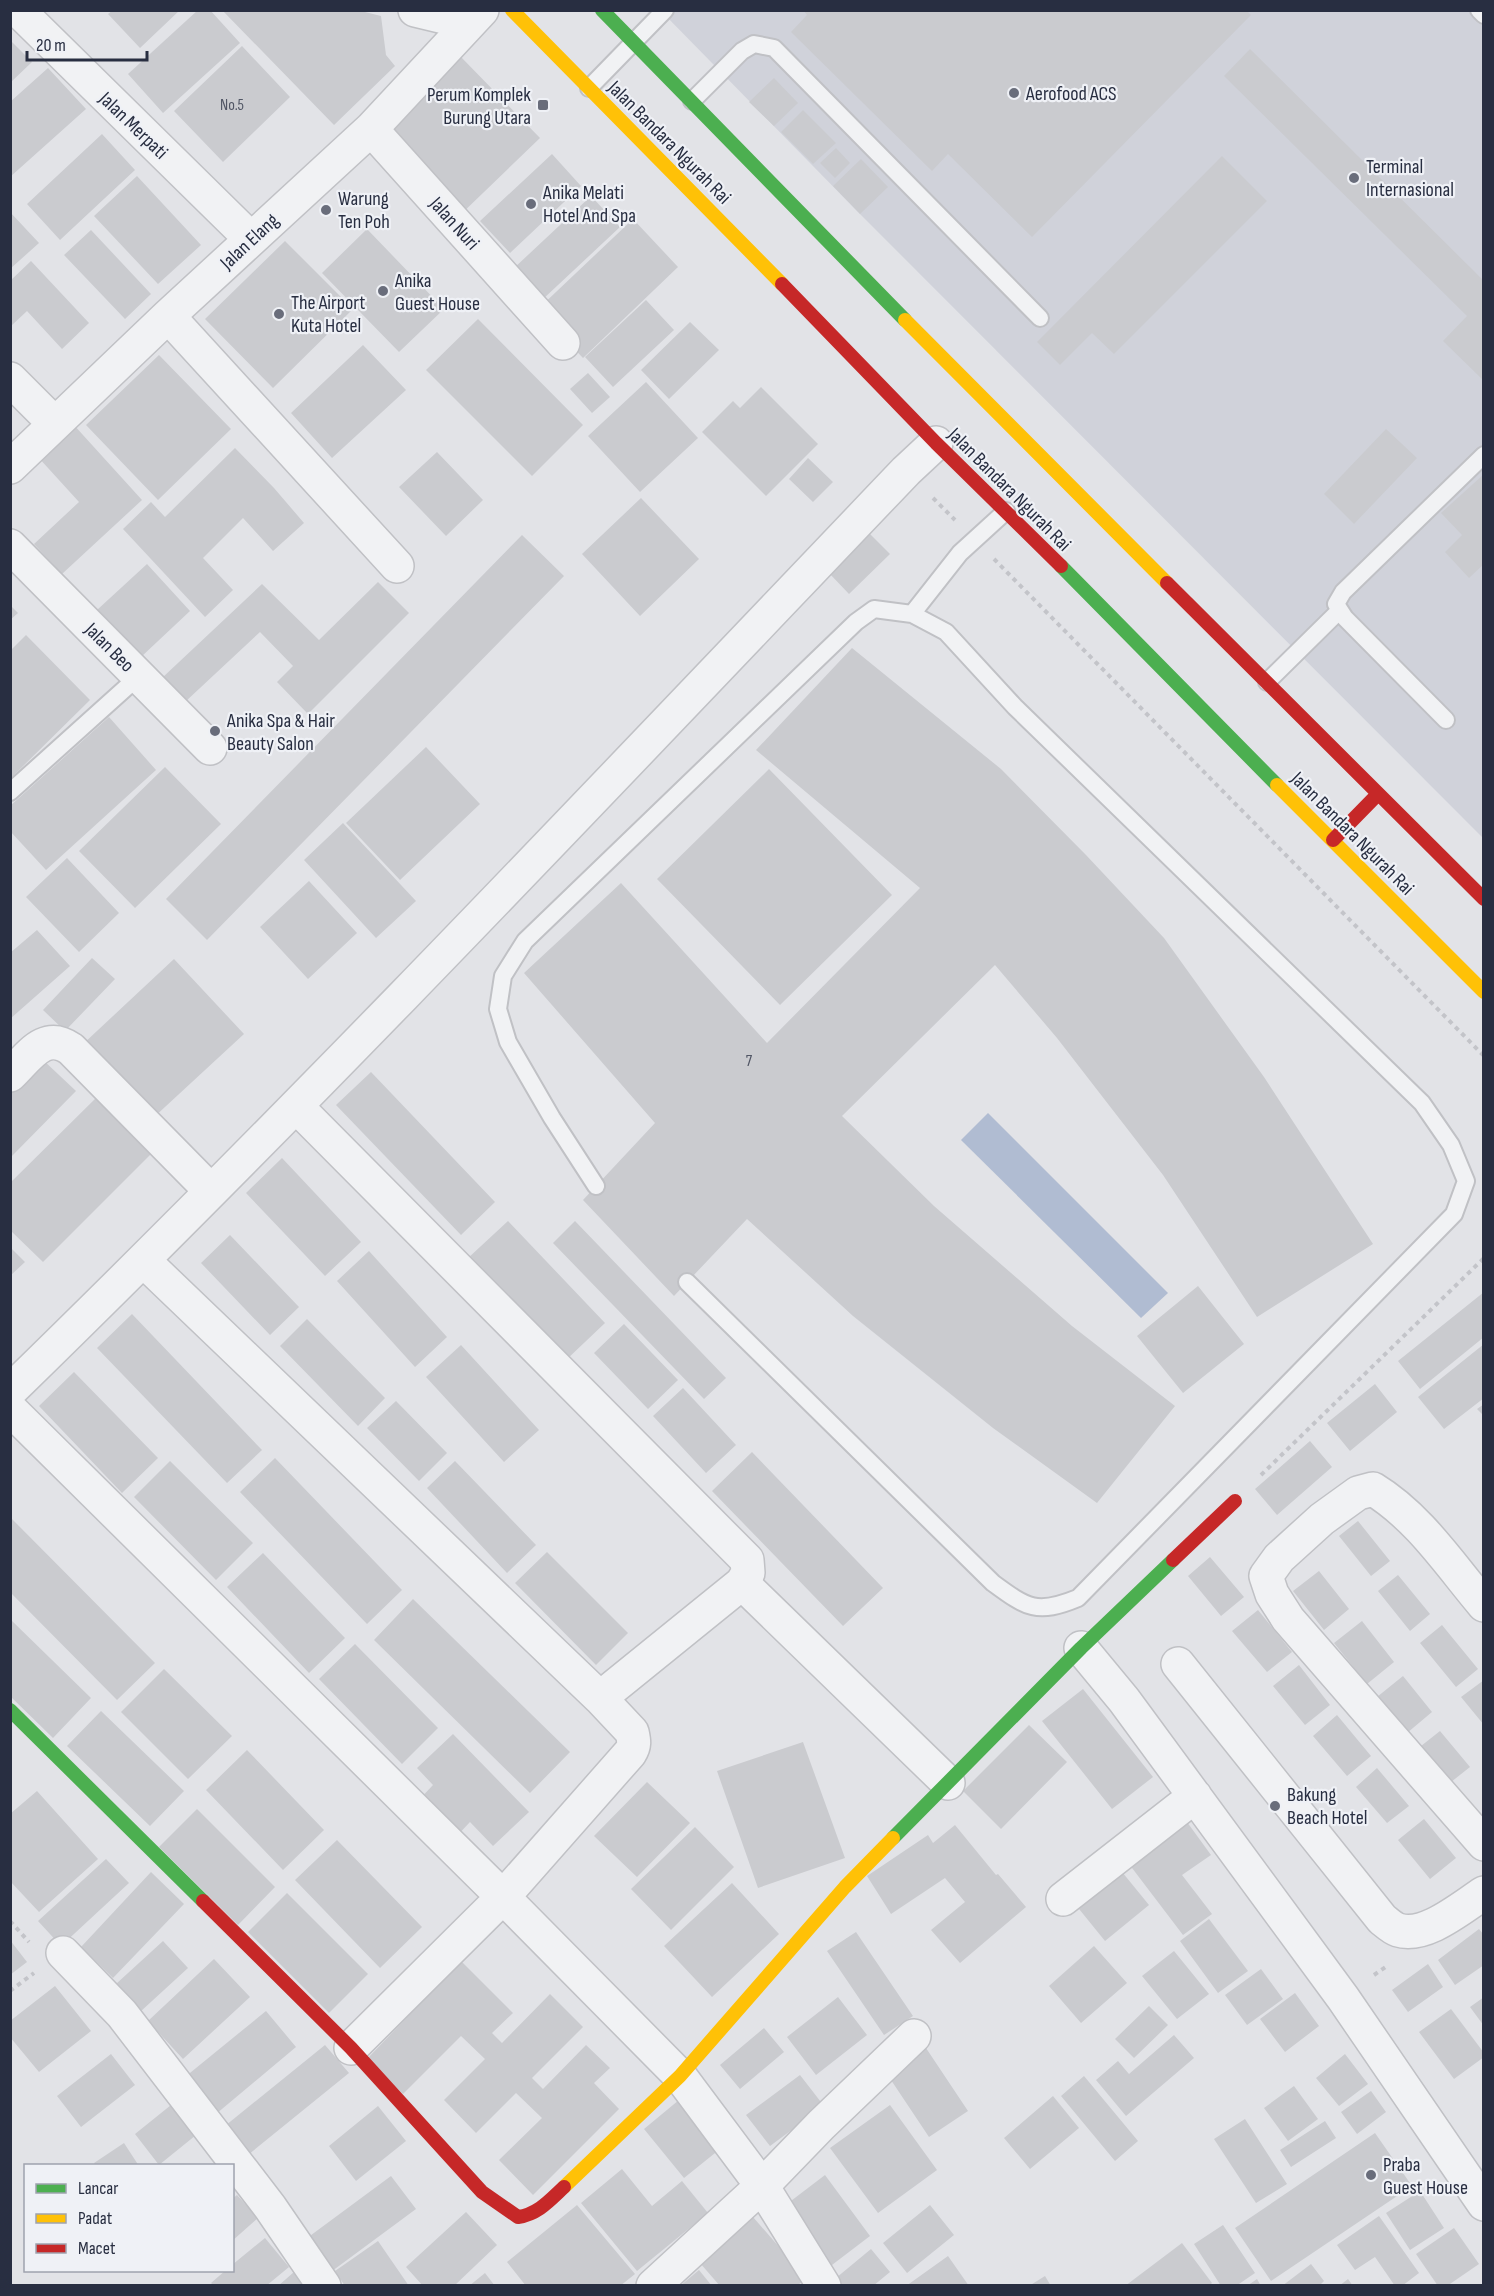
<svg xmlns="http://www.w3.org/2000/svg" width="1494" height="2296" viewBox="0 0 1494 2296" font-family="'Sofia Sans Condensed',sans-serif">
<rect width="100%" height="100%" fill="#e2e3e7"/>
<path fill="#d0d2da" d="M 661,11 L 1483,11 L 1483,838 L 860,214 Z"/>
<path fill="#b0bcd2" d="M 988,1113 L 1168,1293 L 1141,1318 L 961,1140 Z"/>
<path fill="#cacbcf" d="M 113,10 L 180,10 L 140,48 L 108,14 Z
M 198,10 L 210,10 L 240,43 L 163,113 L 128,74 Z
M 222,10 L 357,10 L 381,16 L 386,55 L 395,66 L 334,125 Z
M 803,10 L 1246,10 L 1251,15 L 1032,237 L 948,154 L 932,171 L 791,32 L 807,15 Z
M 10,40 L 32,62 L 10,83 Z
M 242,46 L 290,97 L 223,162 L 174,111 Z
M 1250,49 L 1484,281 L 1484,381 L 1443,341 L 1467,316 L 1224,76 Z
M 461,57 L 540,138 L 457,218 L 378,136 Z
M 48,68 L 86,109 L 10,177 L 10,102 Z
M 774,78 L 798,103 L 774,126 L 749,102 Z
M 803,110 L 836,143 L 813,164 L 781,132 Z
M 102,134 L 135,170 L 60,240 L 27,204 Z
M 836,148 L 850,163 L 835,178 L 820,163 Z
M 552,154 L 581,186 L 510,253 L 480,221 Z
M 1222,156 L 1267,201 L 1114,354 L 1092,333 L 1060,365 L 1037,342 Z
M 861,159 L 888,187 L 860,214 L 833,186 Z
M 137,176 L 201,245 L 158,284 L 94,216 Z
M 591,196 L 620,227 L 542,300 L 513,269 Z
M 10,212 L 39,243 L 10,269 Z
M 633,219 L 678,267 L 583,358 L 537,310 Z
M 367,229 L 444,309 L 399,352 L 322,273 Z
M 91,230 L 151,294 L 125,319 L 64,255 Z
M 285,241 L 353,309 L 273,388 L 205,319 Z
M 31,261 L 89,323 L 62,349 L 27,311 L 10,327 L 10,281 Z
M 646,300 L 674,330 L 613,387 L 585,357 Z
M 478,319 L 583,425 L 532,476 L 426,370 Z
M 690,322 L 719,350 L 669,399 L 641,370 Z
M 363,345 L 406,390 L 332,458 L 291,413 Z
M 159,355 L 231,429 L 158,500 L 86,425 Z
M 588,373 L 610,397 L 592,413 L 570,389 Z
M 646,382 L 698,438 L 640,492 L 588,436 Z
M 761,387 L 818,444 L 766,496 L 702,432 L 733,401 L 740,408 Z
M 73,424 L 142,500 L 62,574 L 34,544 L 79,502 L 38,457 Z
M 1386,429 L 1417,458 L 1354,524 L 1324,494 Z
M 235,448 L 274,488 L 304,523 L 273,551 L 243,518 L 203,558 L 233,590 L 205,617 L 123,529 L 151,502 L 165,517 Z
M 437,452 L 483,500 L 446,536 L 399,487 Z
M 808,458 L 833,482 L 813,502 L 789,479 Z
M 1484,474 L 1484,564 L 1469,578 L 1445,552 L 1462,535 L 1441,513 Z
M 641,498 L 699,559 L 640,616 L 582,554 Z
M 869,533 L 890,554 L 849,594 L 829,573 Z
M 522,535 L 564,576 L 207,940 L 166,899 Z
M 147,564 L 190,611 L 141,657 L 97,610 Z
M 378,582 L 409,613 L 308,714 L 277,682 L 293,666 L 260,632 L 185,702 L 162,678 L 262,584 L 319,640 Z
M 10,605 L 18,613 L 10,620 Z
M 26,635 L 90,700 L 10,779 L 10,651 Z
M 852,648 L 1001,769 L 1086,855 L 1164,938 L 1264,1077 L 1373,1244 L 1257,1317 L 1163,1175 L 1057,1038 L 995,965 L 842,1116 L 934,1206 L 1072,1326 L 1175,1406 L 1097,1503 L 993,1428 L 853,1316 L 747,1219 L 674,1296 L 583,1200 L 655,1123 L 524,973 L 621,883 L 767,1043 L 920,888 L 756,750 Z
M 109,717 L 156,770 L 46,870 L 10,831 L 10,806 Z
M 426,747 L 480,804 L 400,880 L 346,823 Z
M 165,767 L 221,824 L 135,908 L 79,851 Z
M 769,769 L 892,895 L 780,1005 L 657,879 Z
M 343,823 L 416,901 L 376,938 L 304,860 Z
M 67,858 L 119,913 L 79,952 L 26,897 Z
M 309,881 L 357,933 L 308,979 L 260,927 Z
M 37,930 L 70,966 L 10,1019 L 10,953 Z
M 92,958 L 115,979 L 65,1031 L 43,1010 Z
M 174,959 L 244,1034 L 152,1119 L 82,1045 Z
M 42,1059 L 76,1091 L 10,1158 L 10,1091 Z
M 371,1072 L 495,1202 L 461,1235 L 336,1105 Z
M 98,1096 L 153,1152 L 43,1262 L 10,1230 L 10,1183 Z
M 282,1158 L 361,1242 L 325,1276 L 246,1193 Z
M 508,1221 L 605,1323 L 565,1361 L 467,1259 Z
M 575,1221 L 726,1378 L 704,1399 L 553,1243 Z
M 230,1235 L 299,1307 L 270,1335 L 201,1263 Z
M 10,1247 L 25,1262 L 10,1276 Z
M 369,1251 L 447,1337 L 415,1367 L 337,1281 Z
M 1198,1286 L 1244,1344 L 1183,1393 L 1137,1336 Z
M 1484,1292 L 1484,1337 L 1420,1389 L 1398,1361 Z
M 132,1314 L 262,1450 L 227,1483 L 97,1348 Z
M 307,1319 L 385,1398 L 358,1426 L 280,1346 Z
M 624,1324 L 678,1380 L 648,1409 L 594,1353 Z
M 1484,1344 L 1484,1398 L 1444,1429 L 1418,1397 Z
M 461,1345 L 539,1430 L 504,1462 L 426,1377 Z
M 74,1372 L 158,1458 L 122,1493 L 39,1406 Z
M 1375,1384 L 1397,1412 L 1350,1451 L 1327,1423 Z
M 683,1388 L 736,1445 L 706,1473 L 653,1416 Z
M 396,1401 L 447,1453 L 419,1481 L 367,1428 Z
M 1484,1404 L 1484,1416 L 1477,1409 Z
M 1310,1441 L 1332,1467 L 1277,1515 L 1255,1489 Z
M 752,1452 L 883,1588 L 843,1626 L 712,1491 Z
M 275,1458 L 402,1590 L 367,1624 L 240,1492 Z
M 170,1461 L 253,1543 L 216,1580 L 134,1497 Z
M 455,1461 L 536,1545 L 507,1573 L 427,1488 Z
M 10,1517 L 155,1663 L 117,1700 L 10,1592 Z
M 1358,1521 L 1390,1561 L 1371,1576 L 1339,1536 Z
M 547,1552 L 628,1633 L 596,1665 L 515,1583 Z
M 263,1553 L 345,1638 L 309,1673 L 227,1587 Z
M 1210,1557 L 1244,1597 L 1221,1616 L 1188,1576 Z
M 1319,1571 L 1349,1609 L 1324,1630 L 1293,1591 Z
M 1398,1575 L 1430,1614 L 1410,1631 L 1378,1591 Z
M 413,1599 L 570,1752 L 530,1793 L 374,1640 Z
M 1258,1610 L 1292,1652 L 1267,1672 L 1232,1631 Z
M 10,1619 L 91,1698 L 53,1738 L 10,1696 Z
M 1362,1621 L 1394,1662 L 1367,1684 L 1334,1643 Z
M 1442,1625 L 1478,1669 L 1456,1687 L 1420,1643 Z
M 355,1644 L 438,1728 L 402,1764 L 319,1679 Z
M 1299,1665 L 1330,1705 L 1305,1725 L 1273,1686 Z
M 164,1669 L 232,1736 L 188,1779 L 121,1712 Z
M 1403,1676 L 1432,1712 L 1407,1733 L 1377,1697 Z
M 1484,1680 L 1484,1725 L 1461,1697 Z
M 1083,1689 L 1153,1777 L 1112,1809 L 1042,1721 Z
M 101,1711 L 184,1791 L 150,1826 L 67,1746 Z
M 1337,1715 L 1371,1756 L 1347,1776 L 1313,1736 Z
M 1029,1725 L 1067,1762 L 1001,1829 L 963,1791 Z
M 1440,1731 L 1470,1767 L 1446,1786 L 1416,1750 Z
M 453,1734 L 529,1812 L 493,1846 L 470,1822 L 453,1840 L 416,1803 L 433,1785 L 417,1768 Z
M 803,1742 L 845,1858 L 758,1888 L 717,1771 Z
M 247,1750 L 324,1830 L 283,1870 L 206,1790 Z
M 1377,1768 L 1409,1806 L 1387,1823 L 1356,1787 Z
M 647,1782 L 690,1823 L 637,1877 L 594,1836 Z
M 37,1791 L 98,1859 L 39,1912 L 10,1881 L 10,1814 Z
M 197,1809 L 275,1887 L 238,1925 L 159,1847 Z
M 1424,1819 L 1456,1858 L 1430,1879 L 1398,1840 Z
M 1187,1822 L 1211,1855 L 1182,1875 L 1212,1914 L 1183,1935 L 1129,1864 Z
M 955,1825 L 996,1875 L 998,1874 L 1026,1907 L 960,1963 L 931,1930 L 965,1902 L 945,1878 L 891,1914 L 867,1876 L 928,1835 L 933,1843 Z
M 695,1827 L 734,1867 L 671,1930 L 631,1889 Z
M 337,1840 L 422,1927 L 380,1968 L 295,1880 Z
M 106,1859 L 129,1883 L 61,1946 L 38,1921 Z
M 1118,1867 L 1149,1905 L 1105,1941 L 1075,1904 Z
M 151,1872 L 184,1904 L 113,1978 L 81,1947 Z
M 732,1883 L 779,1934 L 712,1997 L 664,1946 Z
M 287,1893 L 368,1974 L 329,2013 L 248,1932 Z
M 1209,1919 L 1248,1971 L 1218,1993 L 1180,1941 Z
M 1479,1929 L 1484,1935 L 1484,1965 L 1455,1985 L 1438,1960 Z
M 856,1932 L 913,2016 L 884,2035 L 827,1951 Z
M 10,1940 L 27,1962 L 10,1975 Z
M 163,1941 L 188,1968 L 140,2012 L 116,1984 Z
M 1094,1946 L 1127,1983 L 1081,2023 L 1049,1986 Z
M 1174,1951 L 1209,1994 L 1177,2019 L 1142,1976 Z
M 214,1959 L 250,1997 L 183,2059 L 148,2021 Z
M 461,1961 L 513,2013 L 492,2033 L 502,2043 L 550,1994 L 583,2027 L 532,2078 L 543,2089 L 586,2045 L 610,2068 L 594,2083 L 619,2109 L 533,2195 L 499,2160 L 542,2118 L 516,2093 L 476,2133 L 444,2100 L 485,2059 L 461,2036 L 403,2094 L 367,2059 Z
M 1428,1964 L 1443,1987 L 1408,2012 L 1392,1990 Z
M 1261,1969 L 1283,1999 L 1247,2025 L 1225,1995 Z
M 55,1986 L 91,2031 L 39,2072 L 10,2037 L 10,2021 Z
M 1295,1993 L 1319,2026 L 1285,2052 L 1260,2019 Z
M 838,1997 L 867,2035 L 816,2075 L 787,2037 Z
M 1484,1997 L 1484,2026 L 1470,2007 Z
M 1149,2006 L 1168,2025 L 1134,2058 L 1115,2039 Z
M 1451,2009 L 1484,2053 L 1484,2057 L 1454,2079 L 1419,2032 Z
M 266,2011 L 296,2047 L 216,2114 L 185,2077 Z
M 764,2028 L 784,2052 L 740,2089 L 720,2065 Z
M 1174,2035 L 1194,2058 L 1126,2116 L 1096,2080 L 1118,2061 L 1129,2074 Z
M 325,2045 L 349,2073 L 243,2159 L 220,2130 Z
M 926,2048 L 968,2111 L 929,2137 L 887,2074 Z
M 111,2054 L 135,2085 L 81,2127 L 57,2096 Z
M 1345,2054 L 1368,2084 L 1339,2106 L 1316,2078 Z
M 800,2075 L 824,2106 L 770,2146 L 746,2115 Z
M 1084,2076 L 1138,2141 L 1115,2161 L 1061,2096 Z
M 1294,2086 L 1318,2119 L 1288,2141 L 1264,2108 Z
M 1371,2091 L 1386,2112 L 1357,2134 L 1341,2112 Z
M 685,2095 L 725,2145 L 684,2178 L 644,2129 Z
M 1053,2096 L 1079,2128 L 1030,2169 L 1004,2138 Z
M 176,2101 L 201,2131 L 159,2165 L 135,2134 Z
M 890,2105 L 937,2170 L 878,2213 L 830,2148 Z
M 378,2106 L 406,2141 L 356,2181 L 329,2146 Z
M 1245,2119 L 1287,2184 L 1256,2203 L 1214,2139 Z
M 1325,2121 L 1336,2138 L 1291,2167 L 1280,2150 Z
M 1375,2133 L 1412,2186 L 1271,2281 L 1235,2228 Z
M 124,2143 L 139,2166 L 96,2166 L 94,2163 Z
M 622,2169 L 652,2206 L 682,2181 L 708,2213 L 637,2271 L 581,2203 Z
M 825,2175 L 870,2236 L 828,2268 L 783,2207 Z
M 391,2176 L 416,2209 L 324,2277 L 299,2244 Z
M 1420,2191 L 1444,2228 L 1410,2250 L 1386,2213 Z
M 237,2195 L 258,2218 L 232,2241 L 232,2199 Z
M 577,2205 L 635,2274 L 620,2286 L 526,2286 L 507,2262 Z
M 930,2205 L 954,2235 L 907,2273 L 883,2243 Z
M 466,2212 L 497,2245 L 454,2286 L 423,2286 L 406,2267 Z
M 1379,2216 L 1419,2273 L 1402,2286 L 1395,2286 L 1375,2257 L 1355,2270 L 1337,2245 Z
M 753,2217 L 806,2278 L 797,2286 L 720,2286 L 700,2263 Z
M 1223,2225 L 1255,2273 L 1236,2286 L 1221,2286 L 1194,2244 Z
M 1454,2228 L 1479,2264 L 1447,2286 L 1438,2286 L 1416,2254 Z
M 265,2238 L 289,2267 L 266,2286 L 214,2286 L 211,2283 L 226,2270 L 232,2270 L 232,2265 Z
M 378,2241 L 409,2286 L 345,2286 L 335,2271 Z
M 1182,2243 L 1212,2283 L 1209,2286 L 1125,2286 Z
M 871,2249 L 890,2272 L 873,2286 L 842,2286 L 836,2278 Z
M 948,2256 L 969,2286 L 906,2286 Z
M 1311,2264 L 1324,2281 L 1319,2286 L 1282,2286 Z
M 699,2270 L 712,2286 L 680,2286 Z
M 294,2272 L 305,2286 L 278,2286 Z
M 485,2273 L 495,2286 L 469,2286 Z
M 1045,2276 L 1051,2286 L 1029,2286 Z
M 1257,2279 L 1261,2286 L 1247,2286 Z
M 1348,2279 L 1353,2286 L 1339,2286 Z"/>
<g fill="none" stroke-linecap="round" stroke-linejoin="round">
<defs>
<path id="lane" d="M 1479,10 L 1484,15
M 589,88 L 665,10
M 692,101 L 742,51 L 754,44 L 774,48 L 1040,318
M 912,614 L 960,553 L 1006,511
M 1267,682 L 1339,611
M 1446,720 L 1345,618 L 1336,604 L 1343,592 L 1484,455
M 10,792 L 139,676
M 596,1186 L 552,1118 L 508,1042 L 498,1009 L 503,976 L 525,941 L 856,622 L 874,609 L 912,614 L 946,632 L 1015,707 L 1422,1103 L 1451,1145 L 1466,1181 L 1454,1214 L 1078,1598 C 1037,1615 1027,1608 993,1583 L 687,1282"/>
<path id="street" d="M 18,10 L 251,239
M 415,10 L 469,23
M 371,129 L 563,343
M 168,316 L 397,566
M 10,379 L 55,424
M 10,467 L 168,316 L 371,129 L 482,10
M 10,546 L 210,748
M 10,1075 C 29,1057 44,1030 71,1049 L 211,1191
M 296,1106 L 747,1560 L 748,1573 L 742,1583 L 600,1698
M 144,1261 L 600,1698 L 632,1732 C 634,1741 635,1745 630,1753 L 503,1897 L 351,2048
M 10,1391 C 317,1092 611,780 906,471 L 936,443
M 10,1409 L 503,1897 L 680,2076 L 762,2186 L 824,2286
M 742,1583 L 948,1783
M 1484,1605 C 1450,1565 1419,1517 1373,1489 L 1358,1493 L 1322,1519 L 1279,1558 L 1266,1576 L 1272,1594 L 1288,1619 L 1484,1844
M 1081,1648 L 1124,1700 L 1343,1998 L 1484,2204
M 1178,1664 L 1382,1919 C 1387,1923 1392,1928 1398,1930 C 1425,1939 1462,1907 1484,1893
M 1063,1899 L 1195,1796
M 63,1953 L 122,2014 L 270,2207 L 324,2286
M 653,2286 L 762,2186 L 821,2125 L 914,2036"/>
</defs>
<use href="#lane" stroke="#c0c1c5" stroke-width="20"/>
<use href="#street" stroke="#c0c1c5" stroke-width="36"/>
<path stroke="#c3c4c9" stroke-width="4" stroke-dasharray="4.5 4.5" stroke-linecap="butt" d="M 933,498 L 955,520
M 994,559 L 1484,1056
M 1261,1475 L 1484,1258
M 10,1921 L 29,1942
M 1374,1975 L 1387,1966
M 10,1991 L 34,1973"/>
<use href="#lane" stroke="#f1f2f4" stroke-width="16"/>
<use href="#street" stroke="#f1f2f4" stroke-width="33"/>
<path stroke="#4caf50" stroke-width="14" d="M 602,10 L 905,320
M 1061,566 L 1277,785
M 10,1710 L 203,1901
M 893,1838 L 1081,1648 L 1173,1560"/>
<path stroke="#ffc107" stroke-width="14" d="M 512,10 L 782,284
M 905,320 L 1167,583
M 1277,785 L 1484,992
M 564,2187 L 680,2076 L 845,1887 L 893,1838"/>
<path stroke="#c62828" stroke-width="14" d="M 782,284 L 936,443 L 1061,566
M 1167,583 L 1484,899
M 1333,840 L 1378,794
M 1173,1560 L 1235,1501
M 203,1901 L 351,2048 L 482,2192 L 518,2217 C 538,2214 549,2201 564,2187"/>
</g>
<g fill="#696d7b" stroke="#eff1f6" stroke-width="2">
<circle cx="1014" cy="93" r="6"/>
<rect x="537" y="99" width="12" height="12" rx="3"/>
<circle cx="1354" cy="178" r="6"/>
<circle cx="531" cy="204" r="6"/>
<circle cx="326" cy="210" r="6"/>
<circle cx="383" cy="291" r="6"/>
<circle cx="279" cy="314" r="6"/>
<circle cx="215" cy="731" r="6"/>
<circle cx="1275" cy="1806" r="6"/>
<circle cx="1371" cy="2175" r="6"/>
</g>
<g text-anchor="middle" stroke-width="4.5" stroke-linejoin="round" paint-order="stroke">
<g font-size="16" fill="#515665">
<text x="232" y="110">No.5</text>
<text x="749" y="1066">7</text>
</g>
<g font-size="20" fill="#282e41" stroke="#eff1f6" text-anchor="start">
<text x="1026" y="100">Aerofood ACS</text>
<text x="531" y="101" text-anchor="end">Perum Komplek<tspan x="531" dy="23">Burung Utara</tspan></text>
<text x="1366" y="173">Terminal<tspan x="1366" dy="23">Internasional</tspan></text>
<text x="543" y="199">Anika Melati<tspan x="543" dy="23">Hotel And Spa</tspan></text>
<text x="338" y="205">Warung<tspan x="338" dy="23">Ten Poh</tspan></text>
<text x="395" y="287">Anika<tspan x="395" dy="23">Guest House</tspan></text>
<text x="291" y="309">The Airport<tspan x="291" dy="23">Kuta Hotel</tspan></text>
<text x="227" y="727">Anika Spa &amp; Hair<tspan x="227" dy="23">Beauty Salon</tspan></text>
<text x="1287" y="1801">Bakung<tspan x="1287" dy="23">Beach Hotel</tspan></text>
<text x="1383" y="2171">Praba<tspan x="1383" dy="23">Guest House</tspan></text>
</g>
<g font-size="20" fill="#282e41" stroke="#eff1f6">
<text transform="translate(134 125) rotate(44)" y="7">Jalan Merpati</text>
<text transform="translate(670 142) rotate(45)" y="7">Jalan Bandara Ngurah Rai</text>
<text transform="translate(455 223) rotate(48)" y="7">Jalan Nuri</text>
<text transform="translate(249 241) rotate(-43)" y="7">Jalan Elang</text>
<text transform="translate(1010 489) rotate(45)" y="7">Jalan Bandara Ngurah Rai</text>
<text transform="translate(110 647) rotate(45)" y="7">Jalan Beo</text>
<text transform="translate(1353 833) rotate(45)" y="7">Jalan Bandara Ngurah Rai</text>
</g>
</g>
<rect width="1494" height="2296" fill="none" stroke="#282e41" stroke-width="24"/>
<rect x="24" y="2164" width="210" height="108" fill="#eff1f6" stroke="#9fa3ae" stroke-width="1.5"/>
<rect x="36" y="2184" width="30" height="9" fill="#4caf50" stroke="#9fa3ae" stroke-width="1.5"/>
<text x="78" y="2194" font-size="18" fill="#282e41">Lancar</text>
<rect x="36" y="2214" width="30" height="9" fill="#ffc107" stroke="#9fa3ae" stroke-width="1.5"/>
<text x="78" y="2224" font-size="18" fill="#282e41">Padat</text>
<rect x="36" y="2244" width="30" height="9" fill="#c62828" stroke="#9fa3ae" stroke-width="1.5"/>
<text x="78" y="2254" font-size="18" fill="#282e41">Macet</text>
<path d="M27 51v9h120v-9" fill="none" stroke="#282e41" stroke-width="3"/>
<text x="36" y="51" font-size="18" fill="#282e41" stroke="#eff1f6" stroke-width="4.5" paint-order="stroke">20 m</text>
</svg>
